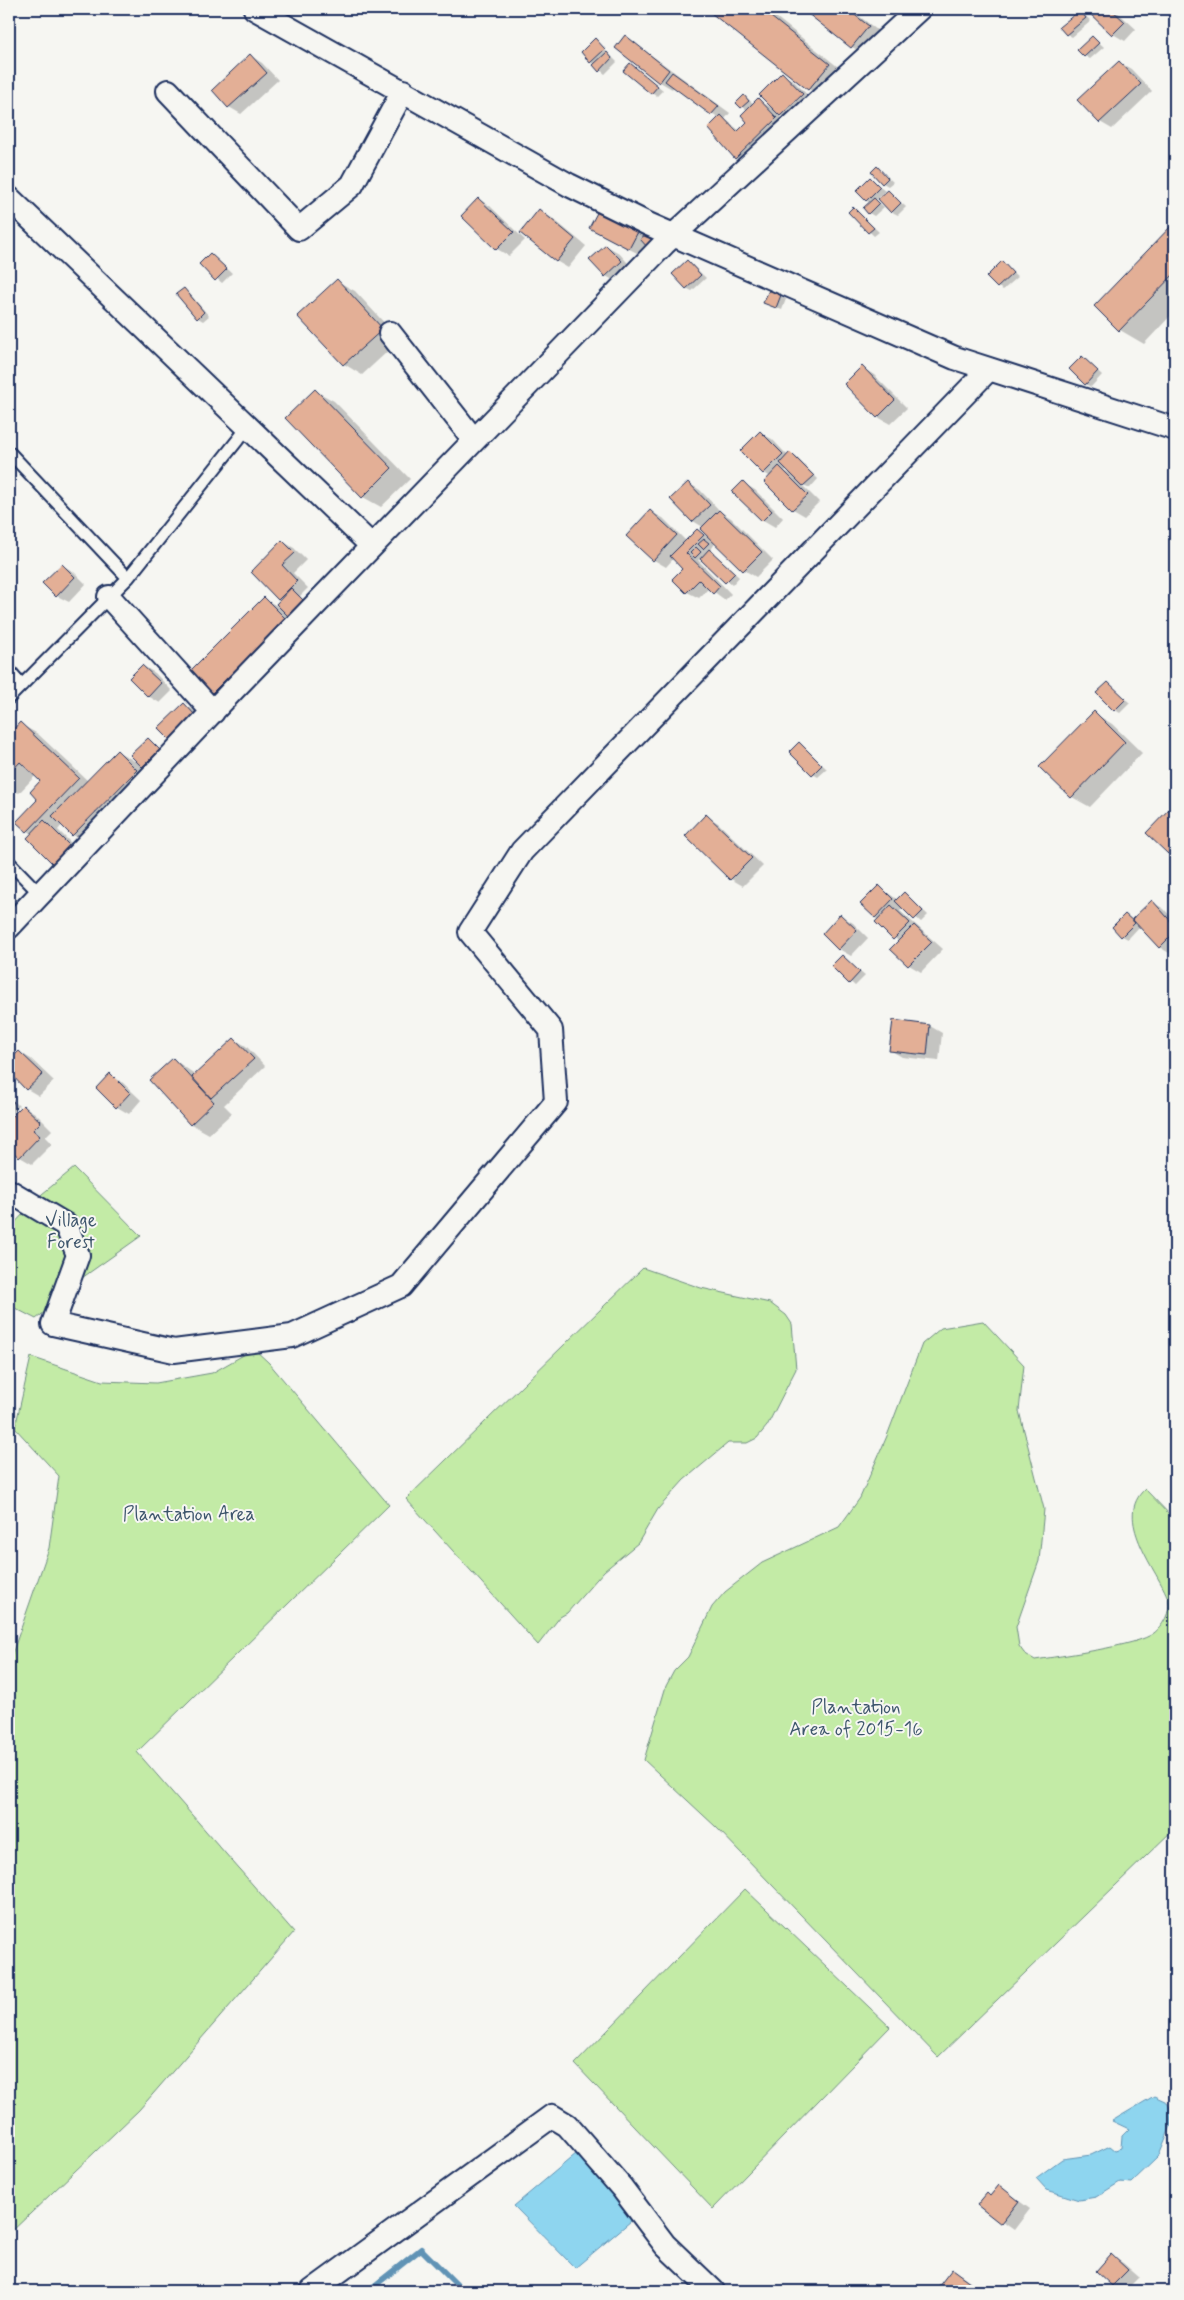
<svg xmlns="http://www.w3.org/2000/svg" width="1184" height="2300" viewBox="0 0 1184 2300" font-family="Mynerve,sans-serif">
<rect width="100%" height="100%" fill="#f6f6f2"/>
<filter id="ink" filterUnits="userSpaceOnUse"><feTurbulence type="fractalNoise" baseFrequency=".02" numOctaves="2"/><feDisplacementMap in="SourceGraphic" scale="10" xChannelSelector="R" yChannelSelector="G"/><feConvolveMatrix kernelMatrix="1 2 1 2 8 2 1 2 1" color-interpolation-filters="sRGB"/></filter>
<g filter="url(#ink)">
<path fill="#c3eba6" stroke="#6f8d82" d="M 74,1168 L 141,1236 L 72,1285 L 55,1304 L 36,1319 L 9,1305 L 9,1229 L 42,1194 Z
M 643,1268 L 701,1288 L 770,1303 L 786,1315 L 792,1324 L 796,1369 L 767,1426 L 757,1438 L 747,1443 L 728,1443 L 684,1480 L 658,1509 L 638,1543 L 604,1571 L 567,1613 L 560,1617 L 538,1645 L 406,1499 Z
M 983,1321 L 1024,1365 L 1019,1411 L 1044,1509 L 1039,1561 L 1016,1627 L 1019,1646 L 1024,1653 L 1035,1660 C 1059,1656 1138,1646 1154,1633 C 1164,1625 1173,1608 1167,1596 C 1155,1567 1113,1518 1145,1489 L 1175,1520 L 1175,1828 L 938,2057 L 716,1827 L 644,1760 L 666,1686 L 674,1671 L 688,1657 L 712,1607 L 725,1592 L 762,1563 L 839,1527 L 860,1498 L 887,1436 L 922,1344 L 941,1328 Z
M 254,1349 L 269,1363 L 389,1505 L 137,1752 L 294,1932 L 139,2110 L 9,2234 L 9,1658 L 11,1657 L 49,1548 L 59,1476 L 15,1428 L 31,1357 L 102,1381 L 156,1383 L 212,1373 Z
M 745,1889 L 890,2027 L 713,2209 L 575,2064 Z"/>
<path fill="#8ed5ef" stroke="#6093b5" d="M 1154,2096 L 1167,2102 L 1172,2112 L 1170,2128 L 1158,2157 L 1131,2183 L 1120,2182 L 1096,2197 L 1079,2200 L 1047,2190 L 1036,2178 L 1062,2159 L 1091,2155 L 1110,2146 L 1115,2150 L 1121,2148 L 1122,2136 L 1129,2129 L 1112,2121 Z
M 583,2148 L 637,2216 L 575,2268 L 514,2206 Z"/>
<path fill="#0003" fill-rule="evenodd" d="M 708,9 L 766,9 L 853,79 L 833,103 L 809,89 Z
M 804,9 L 850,9 L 886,37 L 870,57 L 852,47 Z
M 1086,9 L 1114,9 L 1136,29 L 1125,41 L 1113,34 Z
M 1080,11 L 1091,21 L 1072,37 L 1067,34 Z
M 625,36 L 730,113 L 725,119 L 740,131 L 749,122 L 747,110 L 738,103 L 744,96 L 754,104 L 758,100 L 772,108 L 782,74 L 794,81 L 814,102 L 792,122 L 778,114 L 788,126 L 747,165 L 735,158 L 719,118 L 674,86 L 672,89 L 660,82 Z
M 1093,37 L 1104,47 L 1090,59 L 1085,56 Z
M 595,40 L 617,62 L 605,74 L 591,62 Z
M 251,56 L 262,63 L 278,80 L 241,114 L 229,107 L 213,90 Z
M 1119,62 L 1131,69 L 1152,91 L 1112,129 L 1100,122 L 1079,100 Z
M 636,68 L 663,90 L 657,96 L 625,71 Z
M 877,167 L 893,182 L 888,186 L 883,183 Z
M 870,179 L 885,191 L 876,200 L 884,207 L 874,216 L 869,213 L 870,203 L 866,200 Z
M 888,191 L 906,207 L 898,215 L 892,212 Z
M 478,199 L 490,206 L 525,240 L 509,256 L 497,249 L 462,216 Z
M 600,208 L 656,234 L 641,255 L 602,235 Z
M 854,208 L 879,232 L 874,236 L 849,212 Z
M 540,211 L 552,218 L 586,246 L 568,268 L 556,261 Z
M 1175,224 L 1175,311 L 1144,344 L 1120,330 L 1095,306 Z
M 607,246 L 619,253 L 633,269 L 618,283 L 606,276 Z
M 211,254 L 232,273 L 222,283 L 200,264 Z
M 688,261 L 706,278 L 692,291 L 686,288 Z
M 1002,263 L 1018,277 L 1003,290 L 998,287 Z
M 337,281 L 355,291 L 400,340 L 362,375 L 344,364 L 299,316 Z
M 184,290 L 189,293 L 209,316 L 203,321 L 198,318 Z
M 769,291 L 786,299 L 782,310 L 765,303 Z
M 1087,361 L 1102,375 L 1091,387 L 1085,384 Z
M 863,368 L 874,375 L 907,408 L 890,424 L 878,417 L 846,384 Z
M 316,391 L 334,401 L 410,479 L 381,507 L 363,497 Z
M 760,433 L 772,439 L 788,456 L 791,454 L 796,457 L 818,479 L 810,488 L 801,484 L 819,502 L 805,516 L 793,509 L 771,477 L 764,473 ZM 788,468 L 794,476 L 785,471 Z
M 688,483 L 700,490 L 721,512 L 731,518 L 773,560 L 756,577 L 744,570 L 716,542 L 710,551 L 739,577 L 732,585 L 702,559 L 698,560 L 731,594 L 725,600 L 709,588 L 699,598 L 687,592 L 684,569 L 674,558 L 666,567 L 654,560 L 651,512 L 663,518 L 686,541 L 697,530 L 710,538 L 703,527 L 693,521 Z
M 743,483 L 755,490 L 783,518 L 775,527 L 763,520 Z
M 282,541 L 294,548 L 306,560 L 293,573 L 308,588 L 300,596 L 309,606 L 226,707 L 208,697 L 264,599 L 281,608 Z
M 62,565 L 74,572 L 86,584 L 69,602 L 57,596 Z
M 143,666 L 155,673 L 172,691 L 160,703 L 148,696 Z
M 1108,683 L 1130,703 L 1120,713 L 1115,710 Z
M 184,705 L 196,711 L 207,722 L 183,746 L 171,739 L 160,728 Z
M 1094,713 L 1112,724 L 1142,753 L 1090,807 L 1072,797 Z
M 20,724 L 38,734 L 88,781 L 117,751 L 138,763 L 154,781 L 91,845 L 73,835 L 62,825 L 58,830 L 81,853 L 65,869 L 53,863 L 32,834 L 18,822 L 39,800 L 42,781 L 36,775 L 19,793 L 9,788 L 9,736 Z
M 148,739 L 165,754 L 149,770 L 141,765 Z
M 799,743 L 827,769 L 818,777 L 813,774 Z
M 1172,808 L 1175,809 L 1175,857 L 1168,853 Z
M 706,816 L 718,823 L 763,866 L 743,886 L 731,879 Z
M 879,887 L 898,900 L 904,894 L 909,897 L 928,915 L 921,922 L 904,907 L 900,911 L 943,949 L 921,972 L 909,965 L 899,942 L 875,917 Z
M 1152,902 L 1164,909 L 1175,921 L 1175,950 L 1171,954 L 1159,947 L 1140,926 L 1128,939 L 1122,936 L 1125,915 L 1133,921 Z
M 841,916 L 853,923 L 868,938 L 851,956 L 839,949 Z
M 842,957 L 865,976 L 855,986 L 833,966 Z
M 894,1022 L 930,1026 L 942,1033 L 939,1061 L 902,1057 L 890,1050 Z
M 234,1039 L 246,1046 L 265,1066 L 224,1105 L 232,1113 L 209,1134 L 191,1124 L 173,1059 L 196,1075 Z
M 9,1047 L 17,1055 L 19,1052 L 31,1059 L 54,1081 L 39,1096 L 27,1089 L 12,1074 L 9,1078 Z
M 110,1075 L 122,1082 L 141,1100 L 129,1114 L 117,1107 Z
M 9,1086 L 15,1092 L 10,1097 L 19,1106 L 9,1116 Z
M 23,1106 L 35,1113 L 52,1130 L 45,1137 L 52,1144 L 32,1164 L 20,1157 L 9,1146 L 9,1121 Z
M 999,2186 L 1030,2209 L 1014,2230 L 979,2205 L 991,2197 Z
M 1111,2256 L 1123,2263 L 1139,2277 L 1125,2291 L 1113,2285 Z
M 952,2270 L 964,2277 L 983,2291 L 937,2291 Z"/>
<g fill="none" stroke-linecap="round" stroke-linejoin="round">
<path stroke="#6093b5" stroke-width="6" d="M 368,2291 L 421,2249 L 463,2291"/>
</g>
<path fill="#e3af96" stroke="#1b2f5e" d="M 706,9 L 761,9 L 830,64 L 808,90 Z
M 802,9 L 847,9 L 869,26 L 851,48 Z
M 1085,9 L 1111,9 L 1125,22 L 1112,35 Z
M 1080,10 L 1086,18 L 1066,35 L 1059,27 Z
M 625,35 L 669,70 L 659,83 L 615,48 Z
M 1092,36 L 1099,43 L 1084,57 L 1077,50 Z
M 595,38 L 605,49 L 590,63 L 581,52 Z
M 607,52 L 612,58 L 599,72 L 593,65 Z
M 250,54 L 267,73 L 228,108 L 212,90 Z
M 1119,61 L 1141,84 L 1099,123 L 1077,100 Z
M 630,63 L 658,86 L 651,94 L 623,71 Z
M 672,72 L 719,106 L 711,115 L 665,81 Z
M 782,72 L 803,94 L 780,116 L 759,95 Z
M 744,95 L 749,101 L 741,108 L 736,103 Z
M 758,98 L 777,118 L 735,159 L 708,128 L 721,115 L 737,132 L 747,122 L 741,115 Z
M 877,166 L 888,178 L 882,184 L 871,172 Z
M 870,177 L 880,187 L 866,201 L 856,191 Z
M 888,190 L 901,203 L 891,213 L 878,199 Z
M 478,198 L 514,232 L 496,250 L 461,216 Z
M 874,198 L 879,203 L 868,214 L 863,208 Z
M 600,207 L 640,228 L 629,249 L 589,228 Z
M 853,207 L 874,228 L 868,233 L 848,212 Z
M 539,209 L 575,239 L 556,262 L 520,233 Z
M 1175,222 L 1175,273 L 1119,331 L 1094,306 Z
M 651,230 L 659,239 L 648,248 L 640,239 Z
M 606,245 L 622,261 L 605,277 L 589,260 Z
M 210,253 L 227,269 L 215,281 L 199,264 Z
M 687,260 L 701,275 L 686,289 L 672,274 Z
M 1002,261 L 1013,273 L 997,288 L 986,277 Z
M 337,279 L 383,329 L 343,365 L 297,316 Z
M 184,288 L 204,312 L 197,319 L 176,294 Z
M 769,290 L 781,295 L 776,308 L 763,303 Z
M 1082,356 L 1098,371 L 1085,385 L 1069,369 Z
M 862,366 L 895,400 L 877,418 L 844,384 Z
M 315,389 L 392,468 L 362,498 L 285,418 Z
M 760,431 L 783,454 L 763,474 L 740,451 Z
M 790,452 L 814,476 L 803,486 L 780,463 Z
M 779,466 L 808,495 L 792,510 L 764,482 Z
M 743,481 L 772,511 L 762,521 L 732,492 Z
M 688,482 L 710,505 L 692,522 L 670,499 Z
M 650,510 L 677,535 L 653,561 L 626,536 Z
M 719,510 L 762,552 L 743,571 L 700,529 Z
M 697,529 L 704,535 L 686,553 L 720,586 L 713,594 L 699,580 L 686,593 L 672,579 L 682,569 L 670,556 Z
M 704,539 L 709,543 L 703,549 L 698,544 Z
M 282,540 L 295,553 L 282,565 L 297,581 L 278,600 L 251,572 Z
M 696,547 L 701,552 L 695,558 L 690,553 Z
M 709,549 L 735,573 L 725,583 L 700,559 Z
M 62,564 L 75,577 L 56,597 L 42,583 Z
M 291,588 L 305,602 L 289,617 L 276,604 Z
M 264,597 L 286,619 L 207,698 L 185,676 Z
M 142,665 L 161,683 L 148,697 L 129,678 Z
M 1108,682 L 1126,699 L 1114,711 L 1096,693 Z
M 184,703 L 195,715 L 170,740 L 158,728 Z
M 1094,711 L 1125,742 L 1071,798 L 1039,767 Z
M 20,722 L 79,778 L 27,832 L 16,822 L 37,800 L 30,792 L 40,781 L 20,762 L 9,774 L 9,734 Z
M 148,738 L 160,750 L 142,767 L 130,755 Z
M 799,742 L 822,765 L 812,775 L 789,752 Z
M 117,750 L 137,770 L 72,836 L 52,816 Z
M 1172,806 L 1175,809 L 1175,846 L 1168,854 L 1146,833 Z
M 706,814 L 752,858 L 730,880 L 685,836 Z
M 44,820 L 70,846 L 53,864 L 27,838 Z
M 879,885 L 893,899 L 875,918 L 860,904 Z
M 904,892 L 923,911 L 914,920 L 895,901 Z
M 1152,900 L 1175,926 L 1175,932 L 1159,948 L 1132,919 Z
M 891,905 L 910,923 L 893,940 L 875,922 Z
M 840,914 L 857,930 L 838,950 L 822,934 Z
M 1125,914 L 1135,923 L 1121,937 L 1112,927 Z
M 914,925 L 932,942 L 908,966 L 890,949 Z
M 842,955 L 860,972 L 849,984 L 831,966 Z
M 893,1020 L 930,1025 L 927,1055 L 889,1051 Z
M 234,1038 L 254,1059 L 211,1098 L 192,1077 Z
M 19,1051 L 43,1074 L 26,1090 L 9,1072 L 9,1061 Z
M 173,1058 L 214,1102 L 190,1125 L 149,1080 Z
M 110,1073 L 130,1093 L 116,1108 L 96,1088 Z
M 9,1097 L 14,1102 L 9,1108 Z
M 23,1105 L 41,1122 L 33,1130 L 40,1136 L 19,1158 L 9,1147 L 9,1119 Z
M 999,2185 L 1019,2201 L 1001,2224 L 977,2205 L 987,2193 L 990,2196 Z
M 1111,2254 L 1128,2270 L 1112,2286 L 1096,2271 Z
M 952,2269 L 982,2291 L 935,2291 Z"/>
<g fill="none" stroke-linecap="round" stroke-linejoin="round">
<defs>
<path id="service" d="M 9,452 L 128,578
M 9,670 L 22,685
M 9,698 L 128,578 L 248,427
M 9,862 L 40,894"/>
<path id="minor" d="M 255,9 L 569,185 L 648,224 L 955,358 L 1175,429
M 168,91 L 299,229 L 352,185 L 403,91
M 9,198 L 372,546
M 390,333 L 474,440
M 109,597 L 213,712
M 9,927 L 234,689 L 664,244 L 919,9
M 9,1191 L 66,1225 L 78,1255 L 53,1324 L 174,1351 L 292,1336 L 401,1286 L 556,1102 L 551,1030 L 470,932 L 522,851 L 989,369
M 312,2291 L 552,2116 L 567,2125 L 622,2188 L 665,2245 L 713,2291"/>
</defs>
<use href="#service" stroke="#1b2f5e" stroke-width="15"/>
<use href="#minor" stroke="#1b2f5e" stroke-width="26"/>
<use href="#service" stroke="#f6f6f2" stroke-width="11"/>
<use href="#minor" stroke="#f6f6f2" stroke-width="22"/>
</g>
</g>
<g text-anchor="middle" stroke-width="4" stroke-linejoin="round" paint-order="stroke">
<g font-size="19" fill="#3d556c" stroke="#f6f6f2">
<text x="71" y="1226">Village<tspan x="71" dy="22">Forest</tspan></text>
<text x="189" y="1520">Plantation Area</text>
<text x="856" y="1713">Plantation<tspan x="856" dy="22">Area of 2015-16</tspan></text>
</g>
</g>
<rect width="1184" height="2300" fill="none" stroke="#f6f6f2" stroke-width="30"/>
<rect x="15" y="15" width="1154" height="2270" fill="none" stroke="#1b2f5e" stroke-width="2" filter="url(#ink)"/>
</svg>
